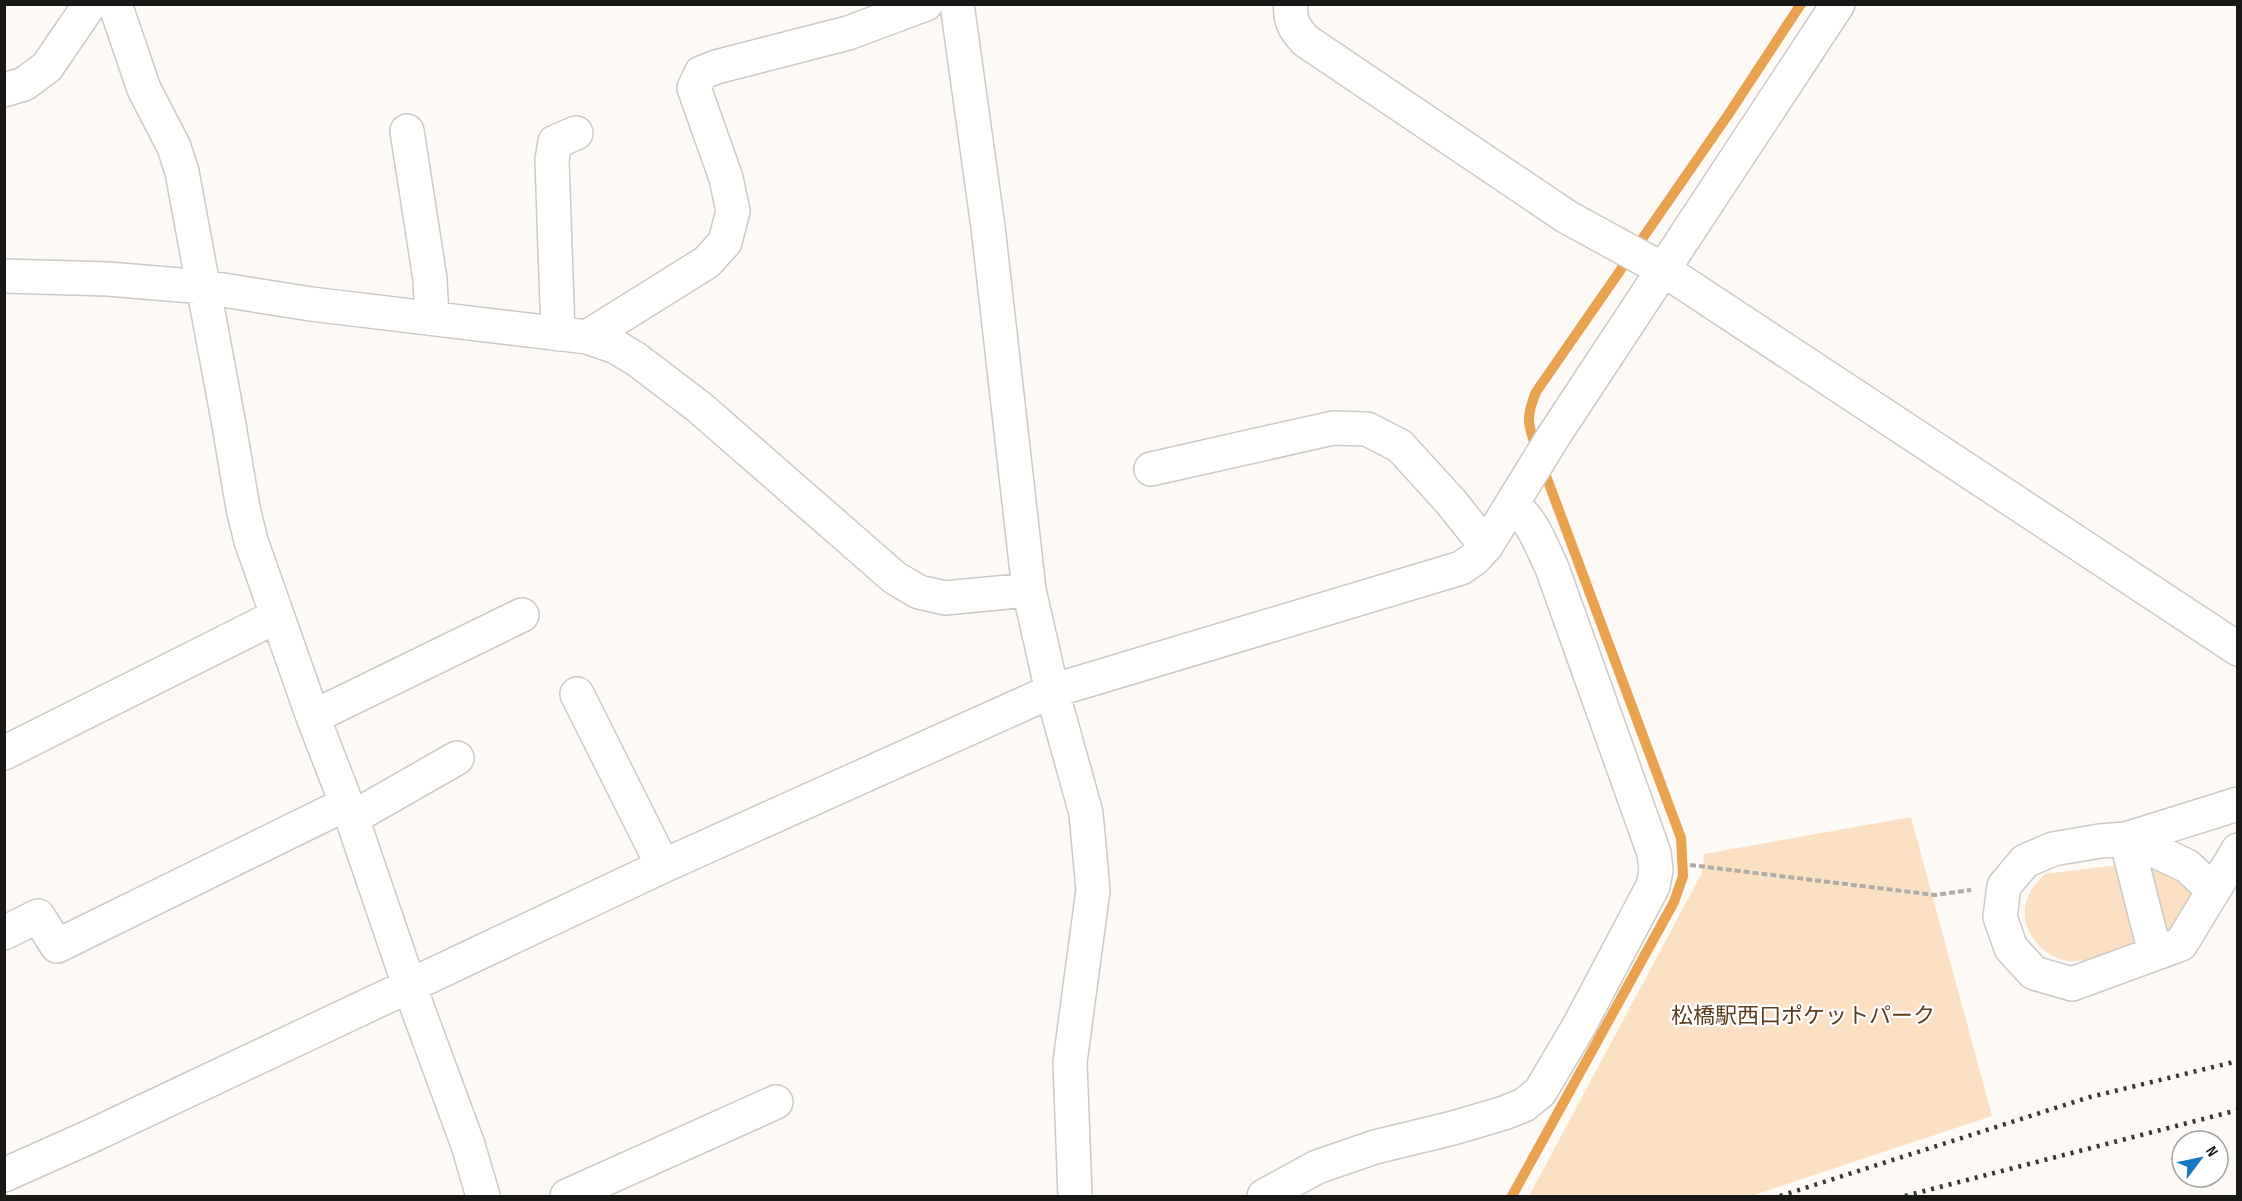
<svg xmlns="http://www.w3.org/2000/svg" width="2242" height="1201" viewBox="0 0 2242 1201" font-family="'Sofia Sans Condensed','Noto Sans JP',sans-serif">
<rect width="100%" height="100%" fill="#fdf9f4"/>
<path fill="#fce0c3" d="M 1911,817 L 1992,1116 L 1751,1196 L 1529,1196 L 1702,873 L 1704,854 Z
M 2148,861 L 2178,877 L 2191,894 C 2189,900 2189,910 2185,916 C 2178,927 2165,936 2153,942 C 2137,949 2085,963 2068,961 C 2041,957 2017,927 2027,900 C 2030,889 2037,882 2045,874 Z"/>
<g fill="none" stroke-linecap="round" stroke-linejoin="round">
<path stroke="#e8a250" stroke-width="10" d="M 1537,451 C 1528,424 1525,419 1536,392 L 1728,115 L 1801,4
M 1512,1196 L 1674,902 L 1683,876 L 1681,838 L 1542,465"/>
<defs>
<path id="minor" d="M 115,4 L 144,89 L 174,147 L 182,172 L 229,425 L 243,508 L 251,541 L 313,717 L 352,818 L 409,985 L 468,1145 L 483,1196
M 957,4 L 988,227 L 1029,590 L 1052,691 L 1086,813 L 1093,890 L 1070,1062 L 1075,1196
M 1291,4 C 1289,20 1295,30 1306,41 L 1567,217 L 1664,270 L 2238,649
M 4,90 L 24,84 L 47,67 L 90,4
M 407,131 L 430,279 L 432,318
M 4,276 L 108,279 L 204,287 L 311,304 L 587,337 L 616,347 L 636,359 L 699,407 L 895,578 L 919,592 L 945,598 L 1029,590
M 558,334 L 552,160 L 555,142 L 576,133
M 587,337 L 707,262 L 725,242 L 733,211 L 726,178 L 694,88 L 701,73 L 716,67 L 848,33 L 926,4
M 1151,469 L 1333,428 L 1367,429 L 1400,446 L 1451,502 L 1486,546
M 577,694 L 663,866
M 313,717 L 522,615
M 4,753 L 277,616
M 2238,804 L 2126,839 L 2100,841 L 2053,849 L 2025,861 L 2004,886 L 2000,917 L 2011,948 L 2034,973 L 2072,984 L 2181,944 L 2238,850
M 352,818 L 457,758
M 2126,839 L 2155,953
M 2126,839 L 2153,850 L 2187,866 L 2213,890
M 4,933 L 38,916 L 57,946 L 346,804
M 4,1175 L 87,1138 L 663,866 L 1052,691 L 1461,568 L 1474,559 L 1486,546 L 1553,437 L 1838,4
M 567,1196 L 776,1102
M 1264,1196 L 1317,1167 L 1375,1147 L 1453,1128 L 1504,1113 L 1524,1105 L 1540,1092 L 1579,1026 L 1653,886 L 1656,870 L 1654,853 L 1552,568 C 1541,545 1533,521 1513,505"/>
</defs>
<use href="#minor" stroke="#cdc9c5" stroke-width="36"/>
<path stroke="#afaca8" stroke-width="4" stroke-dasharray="6 3" stroke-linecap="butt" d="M 1690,865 L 1935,895 L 1971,890"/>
<use href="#minor" stroke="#fff" stroke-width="33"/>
<path stroke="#373633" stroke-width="4.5" stroke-dasharray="3 6" stroke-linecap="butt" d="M 1780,1196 L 2090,1097 L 2238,1061
M 1905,1196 L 2238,1110"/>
</g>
<g text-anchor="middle" stroke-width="4.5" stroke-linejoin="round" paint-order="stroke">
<g font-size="22" fill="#5a3e1b" stroke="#fff">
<text x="1803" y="1023">松橋駅西口ポケットパーク</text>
</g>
</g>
<rect width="2242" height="1201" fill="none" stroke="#191816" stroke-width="12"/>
<g transform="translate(2200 1159) rotate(58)"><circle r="28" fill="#ffffff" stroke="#a3a3a2" stroke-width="1.5"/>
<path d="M0-4.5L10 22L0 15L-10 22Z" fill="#1377c2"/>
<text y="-9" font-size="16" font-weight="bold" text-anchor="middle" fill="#191816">N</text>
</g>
</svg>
